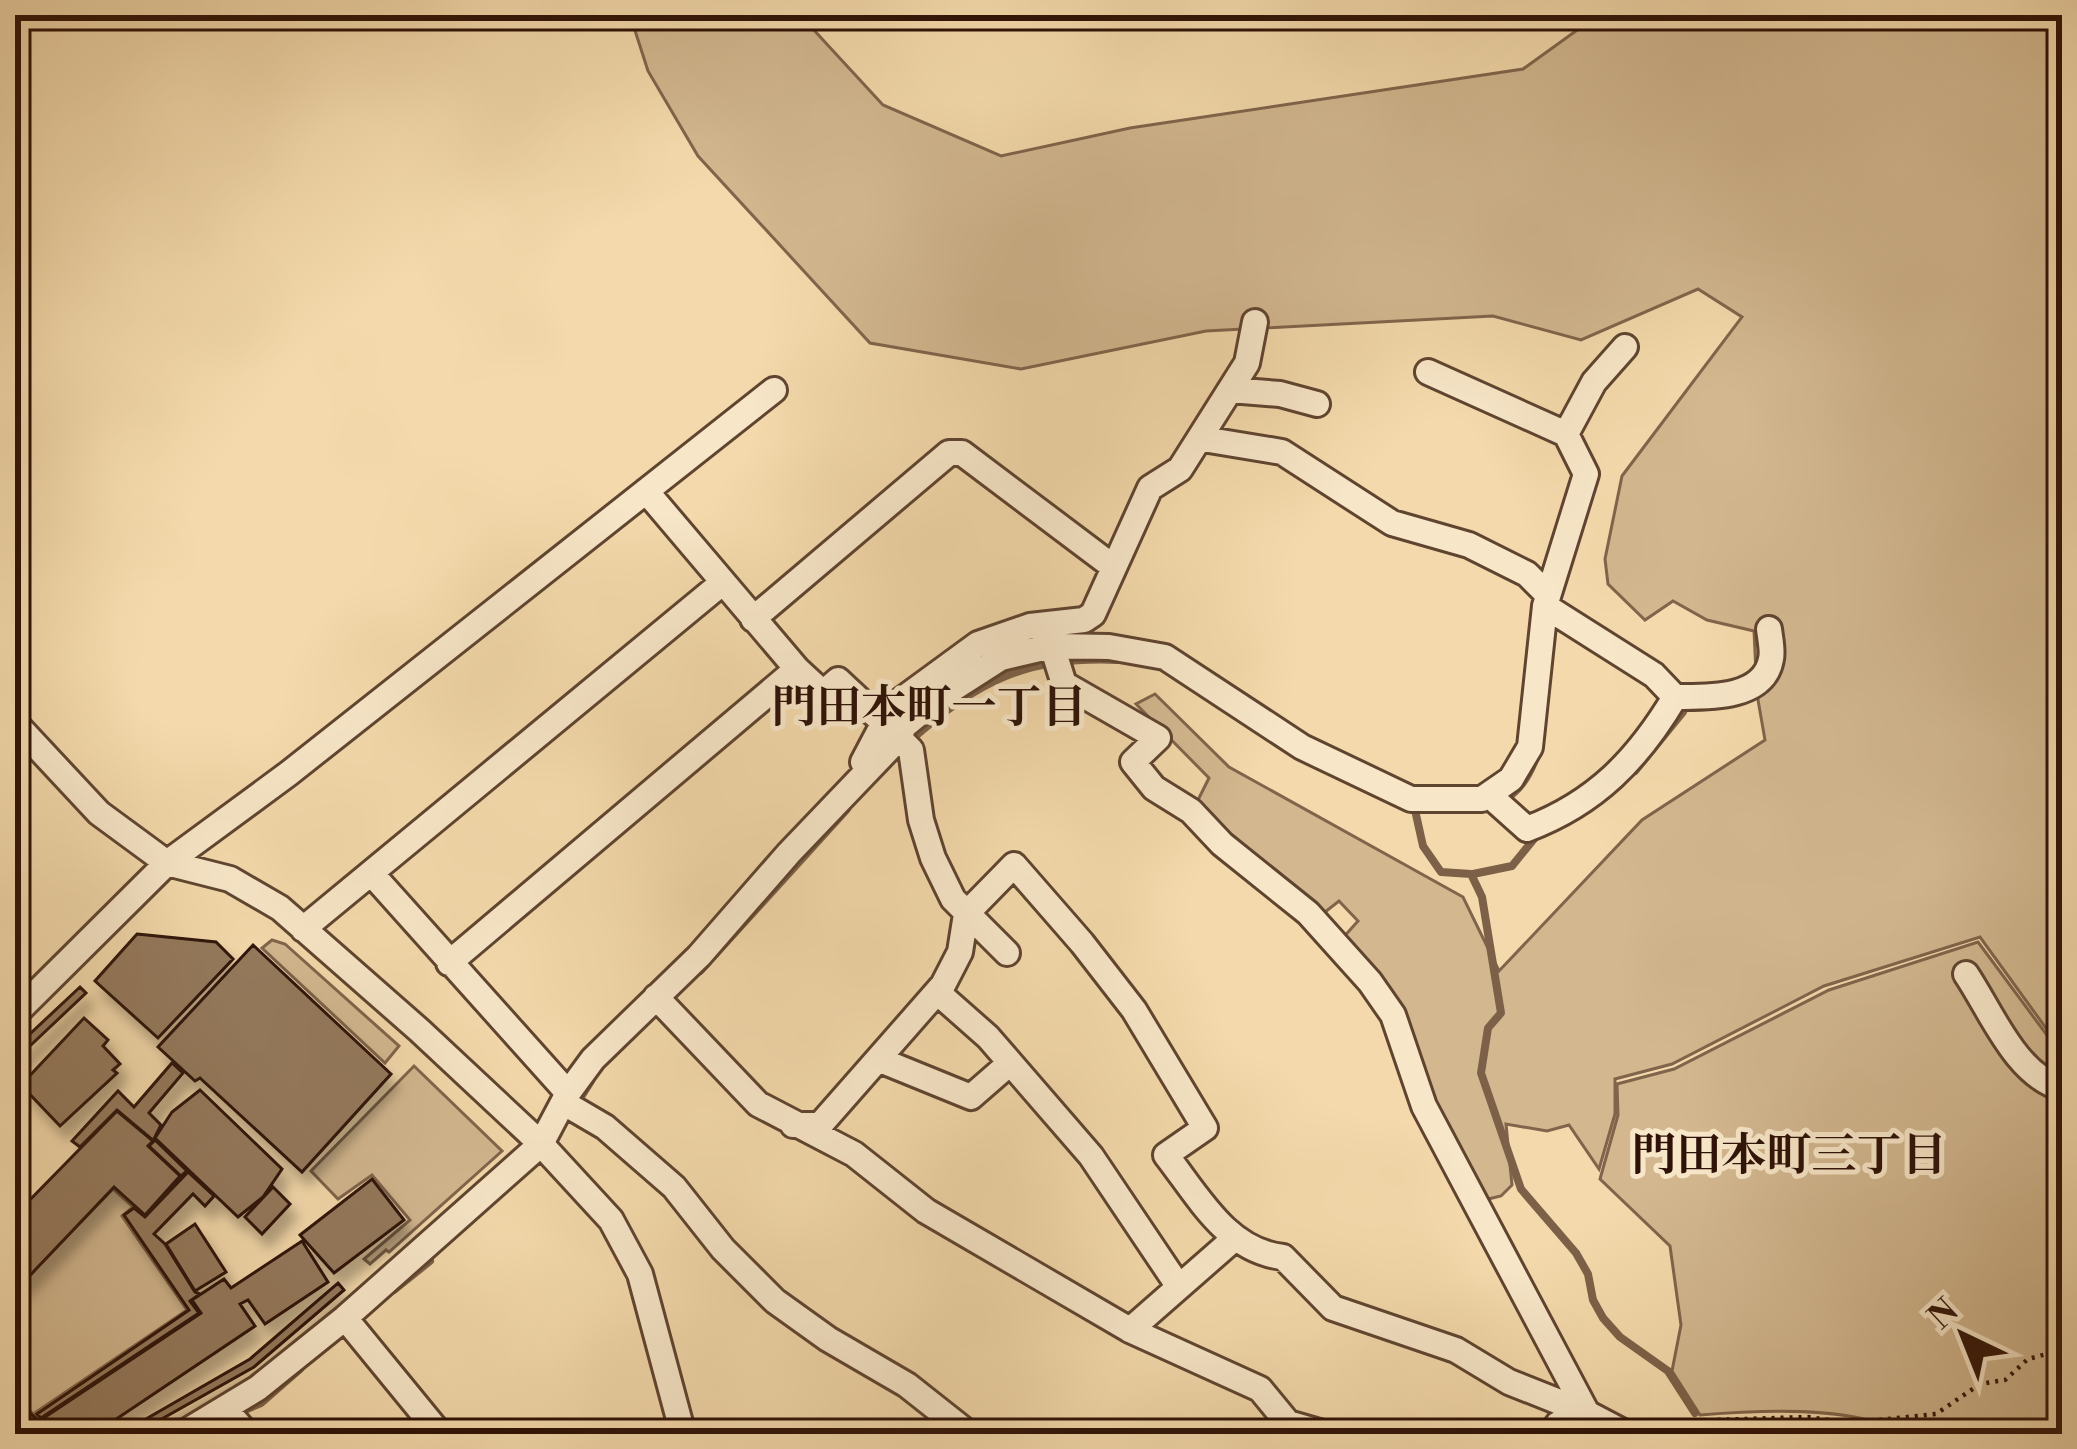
<svg xmlns="http://www.w3.org/2000/svg" width="2077" height="1449" viewBox="0 0 2077 1449" font-family="'Libre Bodoni','Noto Serif JP',serif">
<defs>
<filter id="shadow"><feDropShadow dx="7" dy="13" stdDeviation="6" flood-color="#0004"/></filter>
</defs>
<rect width="100%" height="100%" fill="#f3d9ab"/>
<filter id="stains"><feTurbulence type="fractalNoise" baseFrequency=".00167" numOctaves="4"/><feColorMatrix values="0 0 0 0 .2 0 0 0 0 .09 0 0 0 0 .02 0 0 0 .5 -.17"/></filter>
<radialGradient id="worn" r=".72"><stop offset=".6" stop-color="#630" stop-opacity="0"/><stop offset="1" stop-color="#630" stop-opacity=".3"/></radialGradient>
<path fill="#d2b78f" stroke="#80644b" stroke-width="3" d="M 630,15 L 800,15 L 883,105 L 1001,156 L 1130,128 L 1523,69 L 1598,15 L 2062,15 L 2062,845 L 2049,864 L 2062,885 L 2062,1043 L 2056,1042 L 1980,937 L 1824,986 L 1672,1064 L 1615,1079 L 1615,1114 L 1599,1169 L 1569,1125 L 1547,1131 L 1506,1124 L 1512,1185 L 1501,1196 L 1488,1199 L 1476,1189 L 1341,940 L 1358,921 L 1339,901 L 1320,916 L 1196,804 L 1209,778 L 1136,704 L 1155,694 L 1229,767 L 1463,897 L 1499,971 L 1642,820 L 1765,740 L 1757,694 L 1754,631 L 1707,620 L 1673,601 L 1645,620 L 1608,584 L 1605,559 L 1622,476 L 1742,317 L 1698,289 L 1581,340 L 1493,316 L 1206,331 L 1021,369 L 870,343 L 698,156 L 648,71 Z
M 272,940 L 285,944 L 399,1046 L 385,1063 L 262,948 Z
M 1978,942 L 2055,1046 L 2062,1048 L 2062,1434 L 1898,1434 C 1860,1404 1748,1411 1700,1415 L 1672,1371 L 1681,1325 L 1670,1246 L 1600,1179 L 1618,1115 L 1617,1084 L 1674,1069 L 1829,990 Z
M 414,1066 L 502,1151 L 389,1252 L 386,1250 L 370,1264 L 364,1259 L 410,1220 L 372,1175 L 338,1199 L 311,1171 Z
M 113,1189 L 133,1207 L 122,1216 L 187,1310 L 36,1412 L 39,1419 L 15,1398 L 15,1290 Z"/>
<g fill="none" stroke-linecap="round" stroke-linejoin="round">
<path stroke="#7c6148" stroke-width="8" d="M 910,741 C 976,681 1027,656 1117,660
M 1635,771 L 1683,712
M 1502,801 C 1520,791 1529,776 1536,757
M 1407,806 L 1415,810 L 1423,846 L 1441,872 L 1471,874 L 1482,897 L 1501,1013 L 1488,1028 L 1481,1073 L 1521,1189 L 1576,1253 L 1588,1274 L 1593,1300 L 1603,1318 L 1620,1337 L 1668,1371 L 1695,1413
M 1473,874 L 1512,866 L 1538,834
M 700,971 L 847,809
M 581,1097 L 591,1081
M 394,1290 L 430,1261
M 247,1409 L 261,1403 L 300,1369
M 1718,1424 L 1776,1430
M 159,1434 L 179,1422"/>
</g>
<path fill="#94795c" stroke="#2e1207" stroke-width="3" filter="url(#shadow)" d="M 137,934 L 216,942 L 233,959 L 158,1038 L 95,981 Z
M 253,945 L 391,1074 L 302,1172 L 200,1078 L 195,1081 L 158,1047 Z
M 80,987 L 86,993 L 15,1060 L 15,1048 Z
M 84,1018 L 108,1040 L 103,1046 L 120,1064 L 113,1070 L 117,1073 L 60,1126 L 21,1085 Z
M 172,1063 L 183,1073 L 149,1113 L 161,1125 L 154,1139 L 187,1171 L 181,1176 L 149,1146 L 154,1141 L 117,1110 L 80,1147 L 72,1141 L 118,1091 L 134,1107 Z
M 200,1090 L 282,1169 L 263,1197 L 238,1217 L 155,1138 L 172,1112 Z
M 117,1111 L 153,1141 L 148,1146 L 180,1176 L 145,1215 L 114,1187 L 17,1289 L 15,1215 Z
M 188,1172 L 214,1196 L 205,1206 L 193,1194 L 154,1234 L 165,1244 L 195,1292 L 200,1294 L 190,1301 L 199,1313 L 41,1418 L 37,1414 L 189,1310 L 124,1215 L 134,1208 L 145,1217 Z
M 372,1179 L 404,1220 L 334,1273 L 300,1235 Z
M 273,1187 L 290,1204 L 262,1234 L 245,1217 Z
M 195,1224 L 226,1272 L 195,1291 L 166,1244 Z
M 302,1241 L 328,1282 L 265,1324 L 248,1300 L 240,1304 L 255,1326 L 94,1434 L 15,1434 L 15,1400 L 39,1421 L 201,1313 L 192,1300 L 224,1279 L 231,1288 Z
M 338,1283 L 344,1290 L 254,1367 L 135,1434 L 120,1434 L 250,1359 Z"/>
<g fill="none" stroke-linecap="round" stroke-linejoin="round">
<defs>
<path id="minor" d="M 1230,390 L 1280,394 L 1317,404
M 1566,434 L 1594,382 L 1625,347
M 1203,439 L 1282,452 L 1392,523 L 1469,545 L 1527,574 L 1548,595
M 1545,606 L 1654,675 L 1675,697
M 753,619 L 949,453 L 962,453 L 1112,566
M 1052,646 L 1064,684 L 1158,738 L 1133,762 L 1154,788 L 1191,811 L 1222,844 L 1308,913 L 1370,982 L 1393,1015 L 1424,1106 L 1587,1413
M 797,669 L 823,693 L 838,680 L 885,724
M 15,723 L 99,813 L 167,863 L 230,879 L 280,908 L 419,1030 L 541,1144 L 611,1220 L 640,1274 L 683,1434
M 899,738 L 911,750 L 921,820 L 933,858 L 953,899 L 1007,953
M 863,762 L 892,707 L 978,644 L 1030,626 L 1084,620 L 1093,614 L 1150,488 L 1180,469 L 1247,363 L 1255,322
M 1489,795 L 1527,829 C 1596,803 1638,759 1675,697 C 1705,697 1764,700 1771,659 C 1773,651 1770,638 1769,629
M 371,873 L 568,1093
M 303,929 L 722,583
M 449,963 L 797,669 L 646,491
M 1966,974 C 1991,1011 2016,1076 2062,1088
M 937,992 L 988,1037 L 1091,1156 L 1179,1287
M 656,997 L 758,1104 L 854,1154 L 926,1211 L 1130,1330 L 1260,1389 L 1288,1423 L 1326,1434
M 15,1014 L 167,863 L 288,774 L 774,390
M 880,1060 L 971,1097 L 1010,1063
M 564,1103 L 605,1127 L 674,1187 L 723,1249 L 775,1301 L 828,1339 L 907,1385 L 969,1434
M 793,1125 L 820,1125 L 943,985 L 960,952 L 966,914 L 1014,865 L 1082,943 L 1134,1010 L 1205,1128 L 1166,1155 C 1198,1196 1227,1251 1283,1257 L 1333,1308 L 1456,1350 L 1509,1382 L 1587,1413
M 345,1318 L 440,1434
M 1130,1330 L 1235,1238
M 225,1409 L 247,1434
M 182,1434 L 258,1388 L 345,1318 L 541,1144 L 568,1093 L 593,1059 L 699,956 L 789,853 L 899,738 L 904,726 L 937,699 L 1001,658 L 1052,646 L 1109,647 L 1165,657 L 1302,747 L 1411,799 L 1482,799 L 1511,779 L 1530,747 L 1545,606 L 1586,474 L 1566,434 L 1428,372
M 1552,1434 L 1558,1424 L 1587,1413 L 1627,1434"/>
</defs>
<use href="#minor" stroke="#5f4430" stroke-width="30"/>
<path stroke="#2e1207" stroke-width="4.5" stroke-dasharray="3 6" stroke-linecap="butt" d="M 1685,1434 L 1712,1420 L 1808,1417 L 1849,1423 L 1936,1414 L 1980,1384 L 2005,1380 L 2028,1359 L 2062,1350"/>
<use href="#minor" stroke="#f7e6c8" stroke-width="24"/>
</g>
<g text-anchor="middle" stroke-width="10" stroke-linejoin="round" paint-order="stroke">
<g font-size="45" font-weight="bold" fill="#2e1207" stroke="#f7e6c8">
<text x="929" y="722">門田本町一丁目</text>
<text x="1789" y="1170">門田本町三丁目</text>
</g>
</g>
<rect width="2077" height="1449" fill="none" stroke="#f3d9ab" stroke-width="60"/>
<rect x="18" y="18" width="2041" height="1413" fill="none" stroke="#2e1207" stroke-width="6"/>
<rect x="30" y="30" width="2017" height="1389" fill="none" stroke="#2e1207" stroke-width="3"/>
<g transform="translate(1963 1335) rotate(317)" stroke="#f7e6c8" stroke-width="9" paint-order="stroke">
<path d="M0-9L21 45L0 30L-21 45Z" fill="#2e1207"/>
<text y="-18" font-size="33" font-weight="bold" text-anchor="middle" fill="#2e1207">N</text>
</g>
<rect width="100%" height="100%" filter="url(#stains)"/>
<rect width="100%" height="100%" fill="url(#worn)"/>
</svg>
